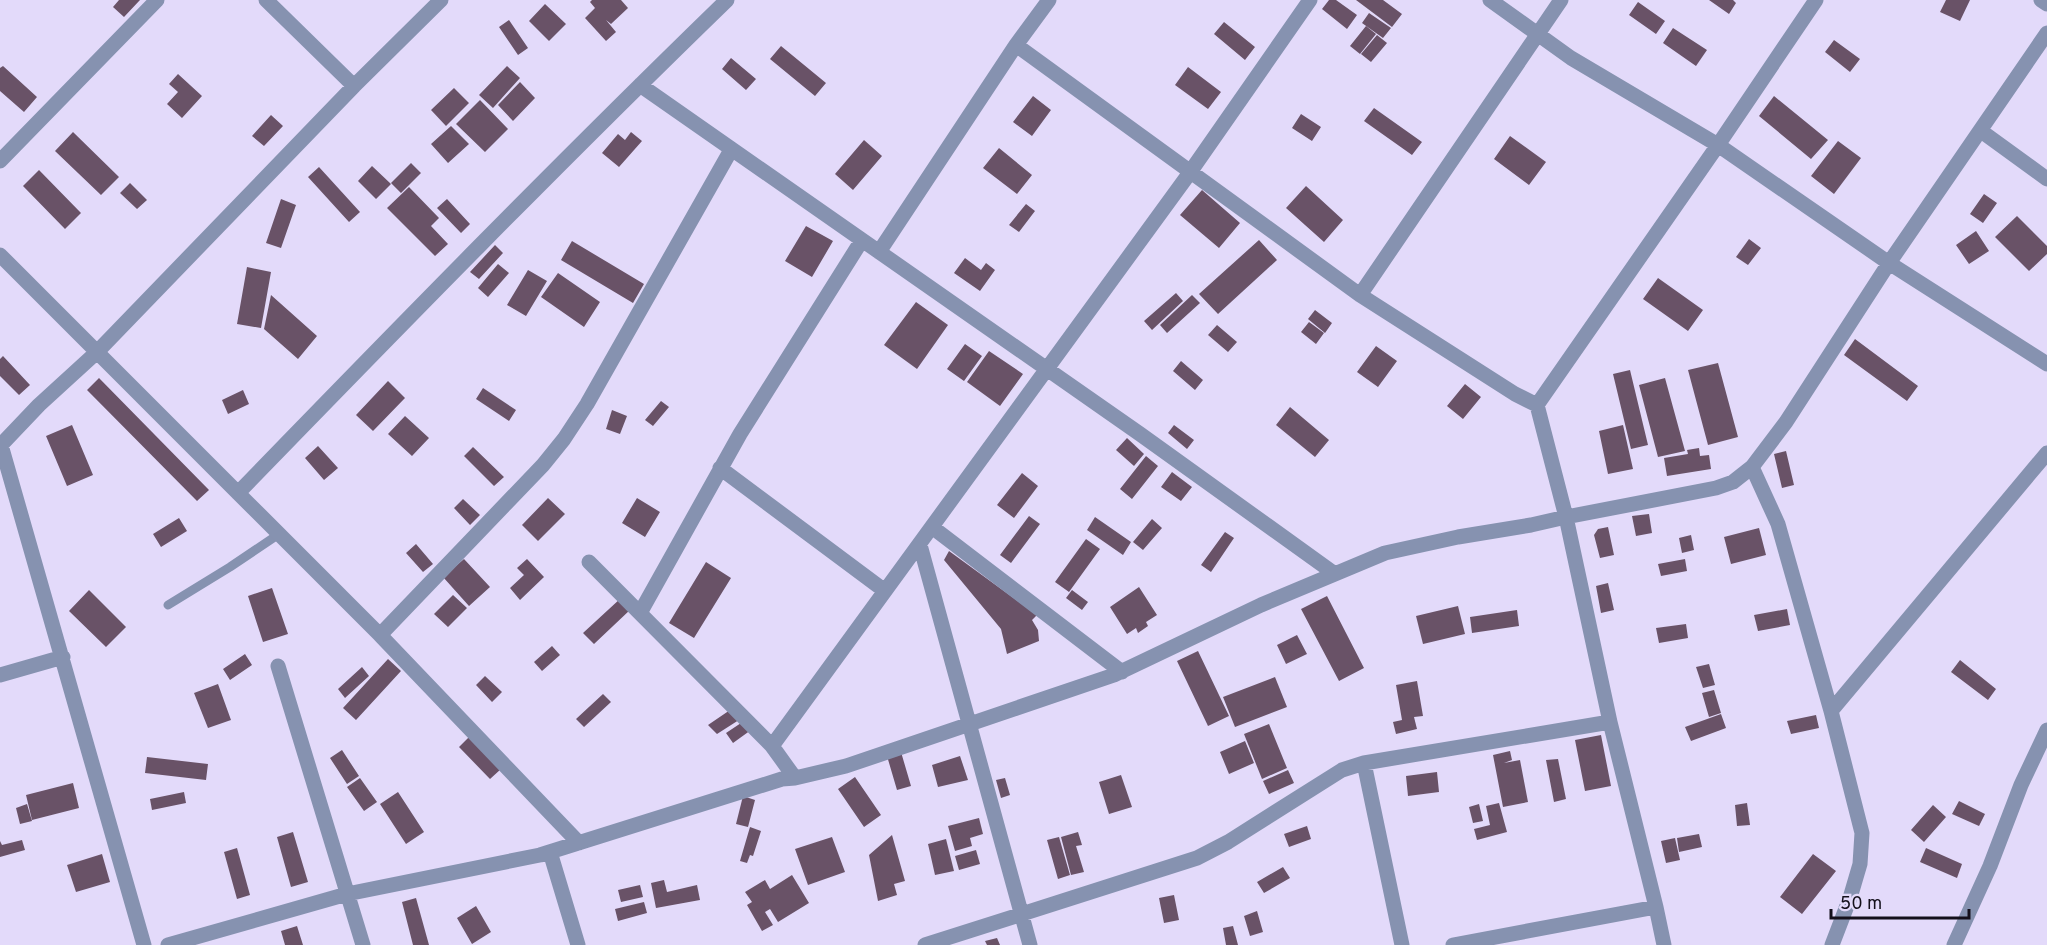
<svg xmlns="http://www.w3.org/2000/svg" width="2047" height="945" viewBox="0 0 2047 945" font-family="Overpass,sans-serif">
<rect width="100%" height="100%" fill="#e3dafa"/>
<path fill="#695267" d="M 119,0 L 140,0 L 124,17 L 113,7 Z
M 592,0 L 621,0 L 628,8 L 611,24 L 606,20 L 616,32 L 606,41 L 585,18 L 595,8 L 590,2 Z
M 1329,0 L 1336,0 L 1357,15 L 1347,29 L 1322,9 Z
M 1356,0 L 1383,0 L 1402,14 L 1392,27 Z
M 1709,0 L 1733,0 L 1736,3 L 1729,14 Z
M 1946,0 L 1970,0 L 1960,21 L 1940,12 Z
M 1638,2 L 1665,21 L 1656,34 L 1629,15 Z
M 545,4 L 566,24 L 549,41 L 529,21 Z
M 1369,13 L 1391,28 L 1383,38 L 1362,23 Z
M 509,20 L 528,48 L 518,55 L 499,27 Z
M 1224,22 L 1255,47 L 1245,60 L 1214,34 Z
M 1366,26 L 1376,34 L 1360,54 L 1350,46 Z
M 1673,28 L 1707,50 L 1696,66 L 1663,43 Z
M 1377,35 L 1387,43 L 1371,62 L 1361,54 Z
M 1834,40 L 1860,59 L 1850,72 L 1825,52 Z
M 781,46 L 826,83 L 815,96 L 770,59 Z
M 731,58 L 756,79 L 746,90 L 722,69 Z
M 3,66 L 37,97 L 24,112 L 0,91 L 0,68 Z
M 507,66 L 520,78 L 493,108 L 479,95 Z
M 1188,67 L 1221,92 L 1208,109 L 1175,85 Z
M 178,74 L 202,96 L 182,118 L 167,104 L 178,92 L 169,84 Z
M 520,82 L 535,98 L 513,121 L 498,105 Z
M 454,88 L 469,103 L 446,126 L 431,110 Z
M 1033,96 L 1051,110 L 1032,136 L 1013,122 Z
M 1774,96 L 1828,140 L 1811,159 L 1759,116 Z
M 480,100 L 508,129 L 485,152 L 456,124 Z
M 1374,108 L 1422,142 L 1412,155 L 1364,121 Z
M 1301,114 L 1321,127 L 1312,141 L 1292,128 Z
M 271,115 L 283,126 L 264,146 L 252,136 Z
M 451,126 L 469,144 L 448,163 L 431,144 Z
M 73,132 L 119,177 L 101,195 L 55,151 Z
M 631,132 L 642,141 L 619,167 L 602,153 L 618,134 L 625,140 Z
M 1510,136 L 1546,162 L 1529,185 L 1494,159 Z
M 864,140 L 882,156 L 853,190 L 835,174 Z
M 1838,141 L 1861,158 L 1834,194 L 1811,176 Z
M 999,148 L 1032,175 L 1017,194 L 983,168 Z
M 411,163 L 421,173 L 401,193 L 391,183 Z
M 372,166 L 391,184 L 376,199 L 358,181 Z
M 319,167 L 360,212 L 349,222 L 308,177 Z
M 39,170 L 81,213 L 65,229 L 23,186 Z
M 130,183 L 147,200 L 137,209 L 120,193 Z
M 1306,186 L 1343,220 L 1324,242 L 1286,208 Z
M 409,187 L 439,218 L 431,226 L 448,244 L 435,256 L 387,208 Z
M 1202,190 L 1240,223 L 1219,248 L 1180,215 Z
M 1984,194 L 1997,203 L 1983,223 L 1970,214 Z
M 281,199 L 296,205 L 281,248 L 266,243 Z
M 447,199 L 470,224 L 461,233 L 437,208 Z
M 1026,204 L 1035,211 L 1019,232 L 1009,225 Z
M 2017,216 L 2047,246 L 2047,254 L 2029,271 L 1995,237 Z
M 806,226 L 833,241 L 812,277 L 785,261 Z
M 1976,231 L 1989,251 L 1969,264 L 1956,245 Z
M 1749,239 L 1761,248 L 1748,265 L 1736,257 Z
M 1259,240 L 1277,260 L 1218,314 L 1199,294 Z
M 572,241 L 644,284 L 633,303 L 561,260 Z
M 495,245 L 503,253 L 479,279 L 470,272 Z
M 965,258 L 981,270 L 986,263 L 995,270 L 980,291 L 954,273 Z
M 498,264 L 509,273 L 488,297 L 478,288 Z
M 247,267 L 271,272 L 261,328 L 237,324 Z
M 528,270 L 547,281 L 526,316 L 507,305 Z
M 558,273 L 600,302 L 584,327 L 541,297 Z
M 1658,278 L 1703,310 L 1688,331 L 1643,299 Z
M 1176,293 L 1183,301 L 1152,330 L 1144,321 Z
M 271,295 L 317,336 L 298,359 L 264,329 Z
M 1192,295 L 1200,303 L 1167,333 L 1160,325 Z
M 916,302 L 948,325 L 917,369 L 884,345 Z
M 1315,310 L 1332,323 L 1325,333 L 1308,319 Z
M 1309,322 L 1324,333 L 1316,344 L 1301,332 Z
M 1217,325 L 1237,342 L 1228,352 L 1208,335 Z
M 1855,339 L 1918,386 L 1907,401 L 1844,355 Z
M 965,344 L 982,356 L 964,381 L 947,369 Z
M 1376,346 L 1397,361 L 1378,387 L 1357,372 Z
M 989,351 L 1023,374 L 1000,406 L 967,382 Z
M 3,356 L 30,385 L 19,395 L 0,376 L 0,359 Z
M 1181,361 L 1203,380 L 1195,390 L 1173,371 Z
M 1718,363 L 1738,437 L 1708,445 L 1688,370 Z
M 1630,370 L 1648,445 L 1631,449 L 1613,374 Z
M 99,378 L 209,490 L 197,501 L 87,390 Z
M 1665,378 L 1685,451 L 1658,457 L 1639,385 Z
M 388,381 L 405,398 L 373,431 L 356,415 Z
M 1465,384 L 1481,397 L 1463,419 L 1447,406 Z
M 483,388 L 516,410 L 509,421 L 476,399 Z
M 243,390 L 249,404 L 228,414 L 222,400 Z
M 661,401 L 669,407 L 653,426 L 645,420 Z
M 1290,407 L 1329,440 L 1315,457 L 1276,425 Z
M 612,410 L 627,416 L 620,434 L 606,429 Z
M 405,416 L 429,438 L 412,456 L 388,434 Z
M 72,425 L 93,475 L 67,486 L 46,436 Z
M 1174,425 L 1194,440 L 1187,449 L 1168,433 Z
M 1623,425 L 1633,469 L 1608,474 L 1599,431 Z
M 1127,438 L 1144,454 L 1134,466 L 1116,450 Z
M 318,446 L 338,468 L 324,480 L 305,458 Z
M 473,447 L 504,477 L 494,486 L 464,456 Z
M 1699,448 L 1700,456 L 1709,455 L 1711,469 L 1667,476 L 1664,458 L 1688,454 L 1687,450 Z
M 1786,451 L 1794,485 L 1782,488 L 1774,454 Z
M 1146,456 L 1158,466 L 1132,499 L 1120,489 Z
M 1172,472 L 1192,487 L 1181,501 L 1161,487 Z
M 1022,473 L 1038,486 L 1014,518 L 997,505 Z
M 548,498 L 565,514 L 538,541 L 522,525 Z
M 637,498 L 660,512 L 645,537 L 622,523 Z
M 463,499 L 480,515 L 470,525 L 454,508 Z
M 1649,514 L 1652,533 L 1636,536 L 1632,516 Z
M 1029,516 L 1040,524 L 1011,563 L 1000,555 Z
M 1095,517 L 1131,542 L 1123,555 L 1087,530 Z
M 179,518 L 187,531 L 161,547 L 153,534 Z
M 1152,519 L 1162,528 L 1143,550 L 1133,542 Z
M 1608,527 L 1614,555 L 1600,558 L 1594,535 L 1598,529 Z
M 1759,528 L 1766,555 L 1731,564 L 1724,537 Z
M 1225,532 L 1234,538 L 1211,572 L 1201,565 Z
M 1691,535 L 1694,550 L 1682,553 L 1679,538 Z
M 1086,539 L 1100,549 L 1069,592 L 1055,582 Z
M 416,544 L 433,564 L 423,572 L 406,553 Z
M 949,551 L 1037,615 L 1032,620 L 1038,630 L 1039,641 L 1007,654 L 1001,629 L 944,560 Z
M 464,559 L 490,587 L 469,606 L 443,577 Z
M 527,559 L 544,577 L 520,600 L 510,588 L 524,575 L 517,568 Z
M 1685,559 L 1687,571 L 1661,576 L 1658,564 Z
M 706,562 L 731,578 L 694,638 L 669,623 Z
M 1608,583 L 1614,610 L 1601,613 L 1596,586 Z
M 1139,587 L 1157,615 L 1146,622 L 1148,626 L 1138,633 L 1136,628 L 1127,634 L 1110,607 Z
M 272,588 L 288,634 L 263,642 L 248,596 Z
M 89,590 L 126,627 L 106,647 L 69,611 Z
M 1072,590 L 1088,602 L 1082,610 L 1066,598 Z
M 453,595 L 467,608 L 448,627 L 434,614 Z
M 1327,596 L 1364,668 L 1339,681 L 1301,609 Z
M 621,598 L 631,609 L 594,644 L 583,633 Z
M 1458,606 L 1465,634 L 1423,644 L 1416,616 Z
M 1787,609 L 1790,625 L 1758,631 L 1754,615 Z
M 1517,610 L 1519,626 L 1472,633 L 1470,617 Z
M 1686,624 L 1688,638 L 1659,643 L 1656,628 Z
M 1297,635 L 1307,654 L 1286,664 L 1277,645 Z
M 552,646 L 560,655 L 542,671 L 534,662 Z
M 1198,651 L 1229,716 L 1208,726 L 1177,661 Z
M 245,654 L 252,665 L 230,680 L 223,669 Z
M 388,659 L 401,671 L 356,720 L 343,708 Z
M 1960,660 L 1996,689 L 1988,700 L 1951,672 Z
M 1709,664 L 1715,685 L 1703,688 L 1696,667 Z
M 362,667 L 369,676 L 345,698 L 338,689 Z
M 485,676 L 502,692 L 492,702 L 476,685 Z
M 1275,677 L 1287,707 L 1235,727 L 1223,697 Z
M 1417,681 L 1423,716 L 1414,717 L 1417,729 L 1396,734 L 1393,722 L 1402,720 L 1396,685 Z
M 218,684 L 231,720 L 208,728 L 194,693 Z
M 1714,690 L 1721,713 L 1709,717 L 1702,693 Z
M 603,694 L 611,702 L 584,727 L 576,719 Z
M 733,708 L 742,718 L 717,734 L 708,725 Z
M 1721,714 L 1726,728 L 1691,741 L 1685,727 Z
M 1816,715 L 1819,728 L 1791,734 L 1787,721 Z
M 744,721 L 751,730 L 733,743 L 726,733 Z
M 1269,724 L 1287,768 L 1262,779 L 1244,734 Z
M 1601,735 L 1611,786 L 1585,791 L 1575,740 Z
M 469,737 L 501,769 L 490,779 L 459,747 Z
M 1245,741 L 1254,763 L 1229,774 L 1220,752 Z
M 342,750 L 359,776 L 347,784 L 330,758 Z
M 1510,751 L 1512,760 L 1504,763 L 1520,760 L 1528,802 L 1503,807 L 1493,755 Z
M 901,752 L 911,786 L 897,790 L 887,756 Z
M 960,756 L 968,780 L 938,787 L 932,765 Z
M 147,757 L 208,764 L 206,780 L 145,773 Z
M 1558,759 L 1566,799 L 1554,802 L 1546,760 Z
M 1288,770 L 1294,783 L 1269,794 L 1263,781 Z
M 1437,772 L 1439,792 L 1408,796 L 1406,776 Z
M 1121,775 L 1132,807 L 1109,814 L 1099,782 Z
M 855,777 L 881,815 L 864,827 L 838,789 Z
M 360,778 L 377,802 L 364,811 L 347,787 Z
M 1005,778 L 1010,795 L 1001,798 L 996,780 Z
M 73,783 L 79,808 L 32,820 L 26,795 Z
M 184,792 L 186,803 L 152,810 L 150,799 Z
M 398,792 L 424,832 L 406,844 L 380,804 Z
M 743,796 L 755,800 L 748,827 L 736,824 Z
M 1959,801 L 1985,814 L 1979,826 L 1952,814 Z
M 1499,803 L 1507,832 L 1477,840 L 1474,829 L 1490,825 L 1486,806 Z
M 1747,803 L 1750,825 L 1737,826 L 1735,805 Z
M 27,804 L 32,821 L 20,824 L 16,808 Z
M 1479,804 L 1483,821 L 1473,823 L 1469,807 Z
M 1933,805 L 1946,817 L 1924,842 L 1911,830 Z
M 979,818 L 983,834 L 970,838 L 972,846 L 955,851 L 948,826 Z
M 1307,826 L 1311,839 L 1289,847 L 1284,834 Z
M 750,827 L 761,831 L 753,856 L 750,855 L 747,863 L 740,861 Z
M 293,832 L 308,882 L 291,887 L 277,837 Z
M 1078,832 L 1082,845 L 1076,846 L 1084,872 L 1071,875 L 1061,837 Z
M 1699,834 L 1702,847 L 1679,852 L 1677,838 Z
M 892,835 L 905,881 L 894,884 L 897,895 L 878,901 L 869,855 Z
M 832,837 L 845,872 L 808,885 L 795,849 Z
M 1059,837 L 1070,875 L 1058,879 L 1047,840 Z
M 1675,838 L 1680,860 L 1666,863 L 1661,841 Z
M 946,839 L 954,871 L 935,875 L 928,844 Z
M 22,840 L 25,850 L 0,857 L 0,841 L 2,845 Z
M 237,848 L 250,895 L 237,899 L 224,852 Z
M 1926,848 L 1962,864 L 1957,878 L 1920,862 Z
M 976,850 L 980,864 L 959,870 L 955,856 Z
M 102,854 L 110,882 L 76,892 L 67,865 Z
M 1813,854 L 1836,871 L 1802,914 L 1780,897 Z
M 1283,867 L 1290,878 L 1264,893 L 1257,882 Z
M 792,875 L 809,903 L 778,922 L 770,909 L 765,912 L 773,925 L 762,931 L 747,905 L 752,902 L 745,892 L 765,880 L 770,889 Z
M 664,880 L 667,892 L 697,885 L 700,900 L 656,908 L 651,883 Z
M 640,885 L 643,897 L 621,902 L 618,890 Z
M 1174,895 L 1179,920 L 1164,923 L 1159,898 Z
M 416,898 L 429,945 L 413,945 L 402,902 Z
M 644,902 L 647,913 L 618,921 L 615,909 Z
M 476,906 L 491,932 L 472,944 L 457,918 Z
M 1257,911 L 1263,932 L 1250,936 L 1244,916 Z
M 297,926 L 303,945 L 285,945 L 281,931 Z
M 1233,926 L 1238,945 L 1226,945 L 1223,928 Z
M 997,938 L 1000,945 L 987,945 L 985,941 Z"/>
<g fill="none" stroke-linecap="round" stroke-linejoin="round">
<path stroke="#8692b0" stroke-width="9" d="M 168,605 L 230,567 L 279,534"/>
<path stroke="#8692b0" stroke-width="15" d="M 266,0 L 354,86
M 1490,0 L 1571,58 L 1718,145 L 1889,263 L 2047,364
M 2041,0 L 2047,4
M 1016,45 L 1360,295 L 1515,394 L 1537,405 L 1718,145 L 1816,0
M 640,85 L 1140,434 L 1335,574
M 1981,131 L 2047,179
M 0,161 L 157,0
M 879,252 L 1016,45 L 1049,0
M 0,255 L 380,635 L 579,843
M 1360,295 L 1561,0
M 1537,405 L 1566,517 L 1610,722 L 1656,907 L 1664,945
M 1,445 L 144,945
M 0,446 L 39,405 L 97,352 L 354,86 L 441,0
M 1752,467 L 1778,524 L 1831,711 L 1862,833 L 1860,864 L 1850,898 L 1832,945
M 720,468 L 885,591
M 238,493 C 399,327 561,161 727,0
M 932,527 L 1122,672
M 920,545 L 1030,945
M 589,562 L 772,746 L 795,778
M 640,613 L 740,434 L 862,240
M 380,635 L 543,465 L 564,439 L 587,404 L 731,150
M 278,666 L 363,945
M 0,675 L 63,657
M 1831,711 L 2047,453
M 772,746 L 1186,178 L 1310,0
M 1364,763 L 1402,945
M 550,852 L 578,945
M 168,945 L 347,894 L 540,855 L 782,779 L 795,778 L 846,766 L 1114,675 L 1261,605 L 1385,553 L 1458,537 L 1531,525 L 1566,517 L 1716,488 L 1733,482 L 1752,467 L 1786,422 L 1889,263 L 2047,33
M 925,945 L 1197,858 L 1228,842 L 1342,770 L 1364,763 L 1610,722
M 1453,945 L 1656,907
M 1954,945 L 1990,866 L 2021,785 L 2047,730"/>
</g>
<path d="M1831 909v9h138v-9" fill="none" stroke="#14101b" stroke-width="3"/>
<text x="1840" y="909" font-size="18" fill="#14101b" stroke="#e3dafa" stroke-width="4.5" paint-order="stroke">50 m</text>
</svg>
